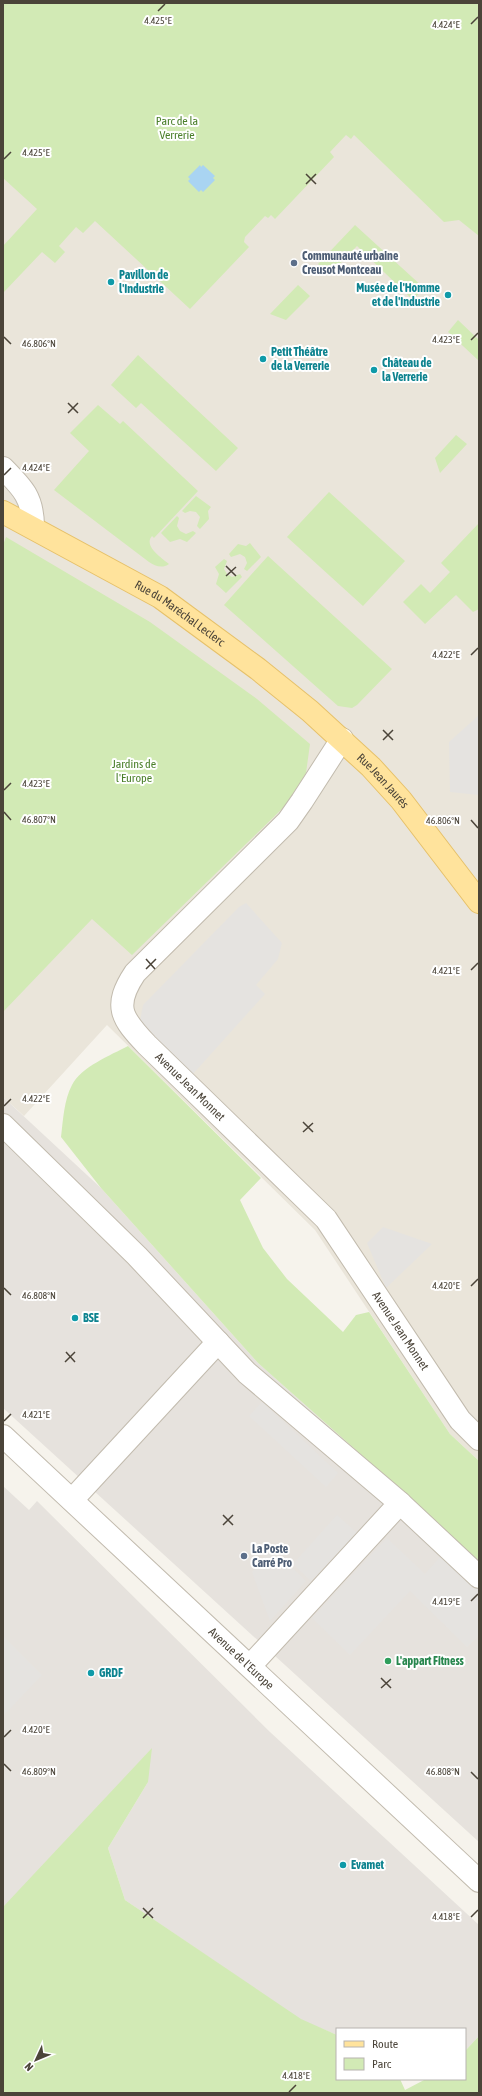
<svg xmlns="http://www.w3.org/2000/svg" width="482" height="2096" viewBox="0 0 482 2096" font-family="'Asap Condensed',sans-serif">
<rect width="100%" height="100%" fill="#f6f3ec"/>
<path fill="#eae5da" d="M 269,39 L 479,191 L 479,1461 L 450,1434 L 315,1230 L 107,1025 L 24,1116 L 3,1097 L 3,150 Z"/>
<path fill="#e6e2dd" d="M 3,1097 L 101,1188 L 258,1363 L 410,1498 L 479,1562 L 479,1842 L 3,1408 Z
M 3,1486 L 29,1510 L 37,1501 L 270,1732 L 479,1925 L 479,2036 L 465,2051 L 465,2029 L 337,2029 L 337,2035 L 301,2020 L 125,1900 L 108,1848 L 148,1782 L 3,1907 Z"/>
<path fill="#d2eab5" d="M 3,3 L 479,3 L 479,236 L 459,220 L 444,222 L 354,135 L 351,139 L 346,135 L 330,152 L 334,157 L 275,219 L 271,215 L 268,218 L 265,216 L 245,237 L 244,242 L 249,247 L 190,309 L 95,221 L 83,233 L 76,227 L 59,246 L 65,252 L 55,263 L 42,252 L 3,293 L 3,246 L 37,209 L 3,178 Z
M 355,225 L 424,288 L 413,300 L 357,246 L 329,275 L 318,264 Z
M 298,285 L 310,296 L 286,320 L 270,314 Z
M 458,320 L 479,340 L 479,361 L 448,332 Z
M 138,355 L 238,448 L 216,471 L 141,403 L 136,408 L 111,385 Z
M 98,405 L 120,424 L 123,421 L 198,491 L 154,538 L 152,536 C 143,546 162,558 169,564 C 162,569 155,566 149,562 L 54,490 L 89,451 L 70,433 Z
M 456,435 L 467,444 L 440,473 L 435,458 Z
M 329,492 L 405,561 L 363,606 L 287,537 Z
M 196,496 L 211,507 L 208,511 L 209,519 L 200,529 L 197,526 L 200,517 L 196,512 L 190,511 L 185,513 L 182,511 Z
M 177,516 L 179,518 L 177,526 L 180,531 L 186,534 L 193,531 L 196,533 L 187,542 L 180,539 L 170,542 L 161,533 Z
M 479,523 L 479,609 L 473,612 L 456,595 L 425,624 L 403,602 L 421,584 L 430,593 L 450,572 L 441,563 Z
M 6,537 L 150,622 L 257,699 L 310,744 L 306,773 L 287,804 L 132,955 L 92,919 L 3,1012 L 3,545 Z
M 250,543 L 261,557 L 247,571 L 244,569 L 247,563 L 245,557 L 240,554 L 231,557 L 229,554 L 238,544 L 246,546 Z
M 268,556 L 392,669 L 357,705 L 352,708 L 338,706 L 224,605 Z
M 224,559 L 227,561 L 224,569 L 227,574 L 232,577 L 240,574 L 242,577 L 226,593 L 216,584 L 219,574 L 215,567 Z
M 128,1046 L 261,1178 L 240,1200 L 263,1248 L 287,1279 L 343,1332 L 356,1315 L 369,1312 L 450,1434 L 479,1461 L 479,1562 L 410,1498 L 258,1363 L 101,1188 L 61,1137 C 63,1120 64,1100 72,1085 C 81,1067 111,1055 128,1046 Z
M 152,1748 L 148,1782 L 108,1848 L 125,1900 L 301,2019 L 337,2035 L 337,2079 L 400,2079 L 405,2090 L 426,2079 L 465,2079 L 465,2051 L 479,2036 L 479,2093 L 3,2093 L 3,1907 Z"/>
<path fill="#e5e3e0" d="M 479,715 L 479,795 L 450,792 L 449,742 Z
M 246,903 L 282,943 L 278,959 L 256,985 L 265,994 L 192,1075 L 140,1021 L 143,1005 L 239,907 Z
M 383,1227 L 432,1244 L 386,1288 L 367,1243 Z
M 262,1402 L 338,1473 L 326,1487 L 249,1416 Z
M 337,1515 L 357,1533 L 311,1581 L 293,1564 Z
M 387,1538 L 425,1574 L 443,1554 L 479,1587 L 479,1635 L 467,1647 L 410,1591 L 350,1655 L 312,1618 Z
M 272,1548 L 306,1581 L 270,1621 L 252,1572 Z
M 3,1636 L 42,1675 L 3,1716 Z"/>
<path fill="#a9d4f2" d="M 200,165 L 201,167 L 203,165 L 215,176 L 213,178 L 215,180 L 203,192 L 201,190 L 199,192 L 188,181 L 190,179 L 188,177 Z"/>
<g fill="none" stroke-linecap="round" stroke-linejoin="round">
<defs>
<g id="minor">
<path d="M 3,468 C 23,488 33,498 33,527"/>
<path id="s1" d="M 342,739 L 302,801 L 288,821 L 135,973 C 113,1006 121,1018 147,1045 L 326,1219 L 460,1420 L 479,1439"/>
<path d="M 3,1125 L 137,1256 L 247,1373 L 400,1503 L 250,1666"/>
<path id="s2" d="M 3,1436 L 479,1881"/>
<path d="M 72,1500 L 218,1342"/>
<path d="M 400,1503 L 479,1577"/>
</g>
<g id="major">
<path id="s3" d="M 3,512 L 160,597 L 258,669 L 310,711 L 371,767 L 401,800 L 479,902"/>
</g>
</defs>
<use href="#minor" stroke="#c2bbae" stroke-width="24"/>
<use href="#major" stroke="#e6c16a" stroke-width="24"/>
<use href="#minor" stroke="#fff" stroke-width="22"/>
<use href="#major" stroke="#ffe39c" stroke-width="22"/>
</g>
<path fill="none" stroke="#4b4439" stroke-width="1.5" d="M 158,11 L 165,4M 471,24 L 478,17M 4,159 L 11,152M 306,174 L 316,184M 306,184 L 316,174M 4,337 L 11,344M 471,340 L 478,333M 68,403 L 78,413M 68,413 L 78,403M 4,475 L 11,468M 226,566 L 236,576M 226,576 L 236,567M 471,655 L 478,648M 383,730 L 393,740M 383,740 L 393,730M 4,790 L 11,783M 4,812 L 11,820M 471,820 L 478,828M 146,959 L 155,969M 146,969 L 156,959M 471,970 L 478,963M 4,1106 L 11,1099M 303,1122 L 313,1132M 303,1132 L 313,1123M 471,1286 L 478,1279M 4,1288 L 11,1295M 66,1352 L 75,1362M 65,1362 L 75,1352M 4,1421 L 11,1414M 223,1515 L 233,1525M 223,1525 L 233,1515M 471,1601 L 478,1594M 381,1678 L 391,1688M 381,1688 L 391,1679M 4,1737 L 11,1730M 4,1764 L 11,1771M 471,1772 L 478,1779M 143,1908 L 153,1918M 471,1917 L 478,1910M 143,1918 L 153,1908M 289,2092 L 296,2085"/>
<g fill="#5c6f8a" stroke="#fff" stroke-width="1.5">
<circle cx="294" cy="263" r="4"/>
<circle cx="244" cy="1556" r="4"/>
</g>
<g fill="#0f9aa8" stroke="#fff" stroke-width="1.5">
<circle cx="111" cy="282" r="4"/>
<circle cx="448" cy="295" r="4"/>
<circle cx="263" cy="359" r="4"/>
<circle cx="374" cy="370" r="4"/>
<circle cx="75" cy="1318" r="4"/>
<circle cx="91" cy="1673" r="4"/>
<circle cx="343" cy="1865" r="4"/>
</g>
<circle fill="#2e9e5b" stroke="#fff" stroke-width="1.5" cx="388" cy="1661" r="4"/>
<g text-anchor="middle" stroke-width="4" stroke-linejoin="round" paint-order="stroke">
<g font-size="12" fill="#4a7f2a" stroke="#fff">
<text x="177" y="125">Parc de la<tspan x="177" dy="14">Verrerie</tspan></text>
<text x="134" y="768">Jardins de<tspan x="134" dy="14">l'Europe</tspan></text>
</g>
<g font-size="12" font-weight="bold" fill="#4e5e75" stroke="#fff" text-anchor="start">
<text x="302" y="260">Communauté urbaine<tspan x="302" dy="14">Creusot Montceau</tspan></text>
<text x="252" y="1553">La Poste<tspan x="252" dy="14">Carré Pro</tspan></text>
</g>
<g font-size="12" font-weight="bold" fill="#0d838f" stroke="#fff" text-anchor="start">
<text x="119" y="279">Pavillon de<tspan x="119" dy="14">l'Industrie</tspan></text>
<text x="440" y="292" text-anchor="end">Musée de l'Homme<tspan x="440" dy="14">et de l'Industrie</tspan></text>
<text x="271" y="356">Petit Théâtre<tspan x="271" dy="14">de la Verrerie</tspan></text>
<text x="382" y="367">Château de<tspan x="382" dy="14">la Verrerie</tspan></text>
<text x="83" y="1322">BSE</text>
<text x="99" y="1677">GRDF</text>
<text x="351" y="1869">Evamet</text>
</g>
<g font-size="12" fill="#4b4439" stroke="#fff">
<text dy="4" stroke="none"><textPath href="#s3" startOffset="204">Rue du Maréchal Leclerc</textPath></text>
<text dy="4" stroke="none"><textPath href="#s3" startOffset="468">Rue Jean Jaurès</textPath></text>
<text dy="4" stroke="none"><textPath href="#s1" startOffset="457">Avenue Jean Monnet</textPath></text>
<text dy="4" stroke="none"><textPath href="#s1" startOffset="781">Avenue Jean Monnet</textPath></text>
<text dy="4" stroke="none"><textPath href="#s2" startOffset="326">Avenue de l'Europe</textPath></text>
</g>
<g font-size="12" font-weight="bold" fill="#27864d" stroke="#fff" text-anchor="start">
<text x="396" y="1665">L'appart Fitness</text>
</g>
</g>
<g font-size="10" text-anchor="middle" fill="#4b4439" stroke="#fff" stroke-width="4" stroke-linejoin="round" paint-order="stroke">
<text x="158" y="24">4.425°E</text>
<text x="446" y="28">4.424°E</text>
<text x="36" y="156">4.425°E</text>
<text x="446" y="343">4.423°E</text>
<text x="39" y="347">46.806°N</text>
<text x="36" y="471">4.424°E</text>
<text x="446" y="658">4.422°E</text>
<text x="36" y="787">4.423°E</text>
<text x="39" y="823">46.807°N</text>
<text x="443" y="824">46.806°N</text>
<text x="446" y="974">4.421°E</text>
<text x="36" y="1102">4.422°E</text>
<text x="446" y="1289">4.420°E</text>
<text x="39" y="1299">46.808°N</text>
<text x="36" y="1418">4.421°E</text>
<text x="446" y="1605">4.419°E</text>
<text x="36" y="1733">4.420°E</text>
<text x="39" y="1775">46.809°N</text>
<text x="443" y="1775">46.808°N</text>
<text x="446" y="1920">4.418°E</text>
<text x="296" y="2079">4.418°E</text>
</g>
<rect width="482" height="2096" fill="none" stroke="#4b4439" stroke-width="8"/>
<rect x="336" y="2028" width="130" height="52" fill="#ffffff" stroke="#b7b4b0"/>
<rect x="344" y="2041" width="20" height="6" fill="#ffe39c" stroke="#b7b4b0"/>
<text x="372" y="2048" font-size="12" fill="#4b4439">Route</text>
<rect x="344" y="2058" width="20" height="12" fill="#d2eab5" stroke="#b7b4b0"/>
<text x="372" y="2068" font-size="12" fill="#4b4439">Parc</text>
<g transform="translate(36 2060) rotate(226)" stroke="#ffffff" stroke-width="3" paint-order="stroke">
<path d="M0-3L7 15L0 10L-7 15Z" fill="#4b4439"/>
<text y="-6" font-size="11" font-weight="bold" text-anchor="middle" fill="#4b4439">N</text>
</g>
</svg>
